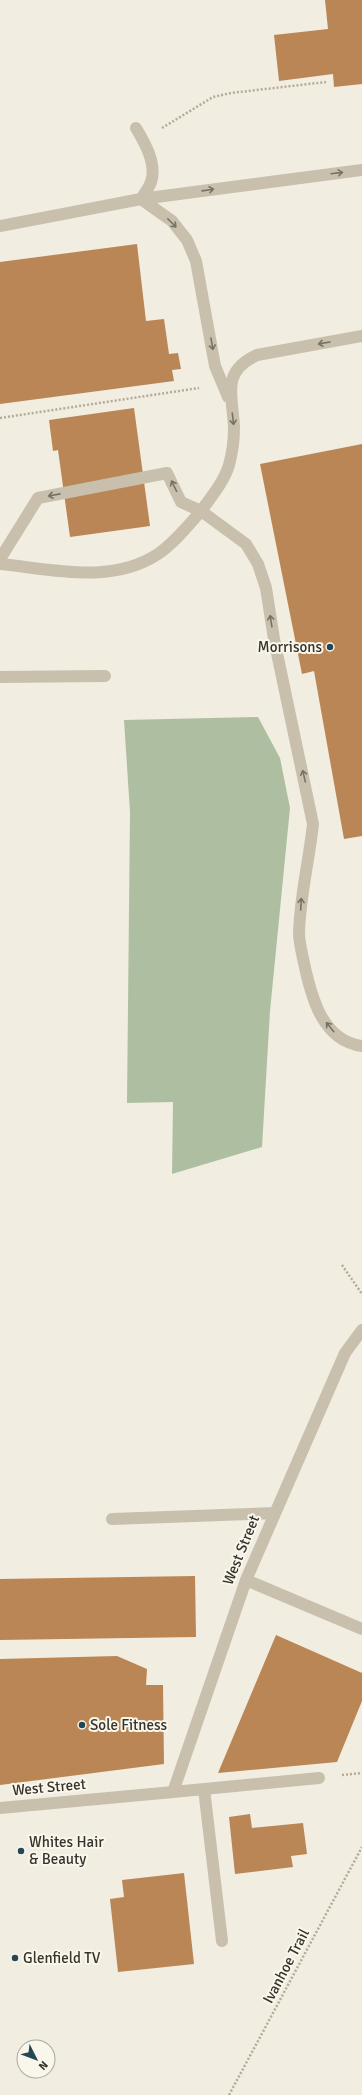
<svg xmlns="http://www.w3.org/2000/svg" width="362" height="2095" viewBox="0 0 362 2095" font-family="Signika,sans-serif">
<rect width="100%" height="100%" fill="#f1ede0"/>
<path fill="#aebfa1" d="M 258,717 L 280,758 L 290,808 L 270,1011 L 262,1147 L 172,1174 L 173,1102 L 127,1103 L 130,812 L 124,720 Z"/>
<path fill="#ba8655" d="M 325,0 L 362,0 L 362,84 L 334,87 L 333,74 L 279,81 L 274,35 L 328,29 Z
M 137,244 L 146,321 L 164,319 L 169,354 L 178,353 L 181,369 L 172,370 L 174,381 L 0,404 L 0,262 Z
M 134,408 L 150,526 L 70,537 L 58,450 L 53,451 L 49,420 Z
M 362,444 L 362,836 L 344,839 L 314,671 L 302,674 L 260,464 Z
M 195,1576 L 196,1637 L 0,1640 L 0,1579 Z
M 276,1635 L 362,1673 L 362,1701 L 337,1762 L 218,1773 Z
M 117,1656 L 147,1669 L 146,1685 L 163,1685 L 164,1764 L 0,1785 L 0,1659 Z
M 250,1814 L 252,1828 L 303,1823 L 307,1854 L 291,1856 L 293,1867 L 235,1874 L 229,1817 Z
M 184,1873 L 194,1964 L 118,1972 L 110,1899 L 124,1897 L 122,1880 Z"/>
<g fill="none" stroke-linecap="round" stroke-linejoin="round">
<path stroke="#b4ab97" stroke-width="2.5" stroke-dasharray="2 2" stroke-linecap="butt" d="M 162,128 L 213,97 L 231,93 L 326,82
M 0,418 L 199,388
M 342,1265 L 362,1294
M 342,1775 L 362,1773
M 229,2095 L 362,1847"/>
<path stroke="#c8c0ad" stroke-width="12" d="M 136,128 C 145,143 157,164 151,182 C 149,188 144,194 141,199
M 141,199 L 172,221 L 187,240 L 196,261 L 215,366 L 228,397
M 0,226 L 141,199 L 362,170
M 0,559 L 38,498 L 167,473 L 181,502 L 201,511 C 211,497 224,482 229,465 C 232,454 234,440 234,428 C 233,396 220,372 257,355 L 362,336
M 0,564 C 52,569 111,585 158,554 C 174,543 188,526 201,511 L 246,544 L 258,564 L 266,588 L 274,639 L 313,824 C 309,861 300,896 299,933 C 299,942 302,953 304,963 C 311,996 322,1041 362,1046
M 0,677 L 105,676
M 112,1519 L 273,1513
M 246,1580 L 362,1629
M 204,1789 L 222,1941
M 173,1792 L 319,1778
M 0,1808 L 173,1792 L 246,1580 L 345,1353 L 362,1330"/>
</g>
<defs><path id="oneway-shaft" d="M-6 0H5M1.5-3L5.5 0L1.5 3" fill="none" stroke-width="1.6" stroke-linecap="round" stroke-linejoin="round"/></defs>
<g stroke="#787266">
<use href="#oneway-shaft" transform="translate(337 173) rotate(-7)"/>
<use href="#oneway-shaft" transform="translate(208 190) rotate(-8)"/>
<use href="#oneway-shaft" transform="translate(172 223) rotate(45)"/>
<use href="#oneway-shaft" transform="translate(324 343) rotate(170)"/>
<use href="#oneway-shaft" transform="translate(212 344) rotate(80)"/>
<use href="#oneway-shaft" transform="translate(233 419) rotate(83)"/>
<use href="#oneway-shaft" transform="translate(174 486) rotate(-116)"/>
<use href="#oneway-shaft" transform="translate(54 495) rotate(169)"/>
<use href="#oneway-shaft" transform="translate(271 621) rotate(-99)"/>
<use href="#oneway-shaft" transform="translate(304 776) rotate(-103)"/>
<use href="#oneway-shaft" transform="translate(301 904) rotate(-87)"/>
<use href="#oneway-shaft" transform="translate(330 1027) rotate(-129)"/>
</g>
<g fill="#244655" stroke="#f9f6ec" stroke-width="1.5">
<circle cx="330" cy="647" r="4"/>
<circle cx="82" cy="1725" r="4"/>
<circle cx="21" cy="1851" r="4"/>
<circle cx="15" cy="1958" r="4"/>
</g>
<g text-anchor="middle" stroke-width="4" stroke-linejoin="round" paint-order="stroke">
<g font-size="15" fill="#37322b" stroke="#f9f6ec" text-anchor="start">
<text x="322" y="652" text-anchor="end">Morrisons</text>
<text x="90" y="1730">Sole Fitness</text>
<text x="29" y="1847">Whites Hair<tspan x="29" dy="17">&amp; Beauty</tspan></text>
<text x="23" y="1963">Glenfield TV</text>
</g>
<g font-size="15" fill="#37322b" stroke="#f9f6ec">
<text transform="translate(241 1550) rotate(-68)" y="5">West Street</text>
<text transform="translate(49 1787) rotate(-5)" y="5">West Street</text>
<text transform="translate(286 1966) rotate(-62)" y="5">Ivanhoe Trail</text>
</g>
</g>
<g transform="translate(36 2059) rotate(132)"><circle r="19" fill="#f9f6ec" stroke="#aba89f"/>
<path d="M0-3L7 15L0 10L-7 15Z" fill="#244655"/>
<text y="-6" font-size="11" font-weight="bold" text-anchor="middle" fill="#37322b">N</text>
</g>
</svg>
